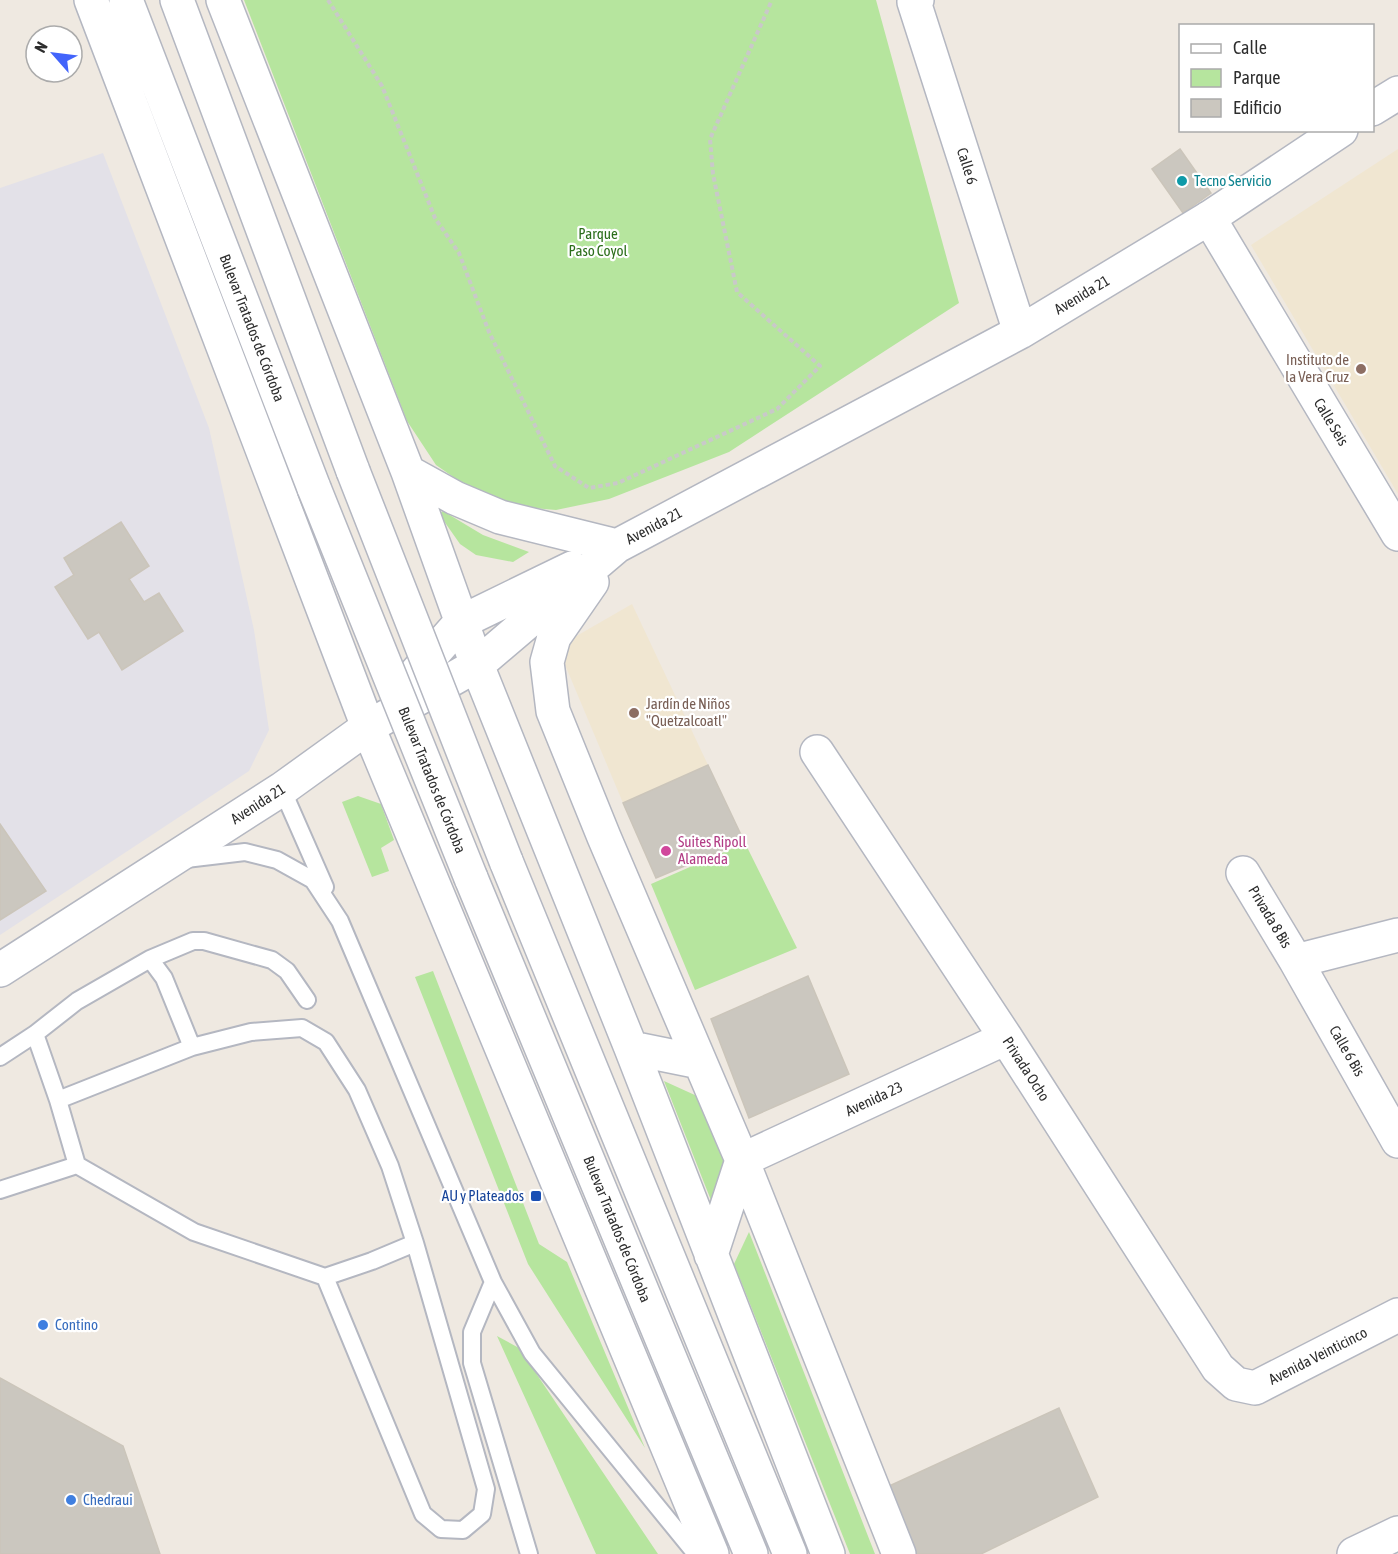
<svg xmlns="http://www.w3.org/2000/svg" width="1398" height="1554" viewBox="0 0 1398 1554" font-family="'Asap Condensed',sans-serif">
<rect width="100%" height="100%" fill="#efe9e1"/>
<path fill="#e3e1e8" d="M 103,153 L 209,428 L 254,630 L 269,730 L 249,771 L 0,935 L 0,188 Z"/>
<path fill="#f0e6d1" d="M 1398,149 L 1398,494 L 1251,245 Z
M 632,604 L 708,765 L 623,803 L 563,660 L 573,638 Z"/>
<path fill="#b6e59e" d="M 244,0 L 876,0 L 959,303 L 729,452 L 609,499 L 556,510 L 510,506 L 475,492 L 436,465 L 407,421 Z
M 443,511 L 483,535 L 529,552 L 513,562 L 476,555 L 460,544 L 439,514 Z
M 358,796 L 381,804 L 394,840 L 381,848 L 389,871 L 372,877 L 342,802 Z
M 745,843 L 797,948 L 695,990 L 651,884 Z
M 433,971 L 539,1244 L 567,1262 L 645,1448 L 528,1264 L 415,977 Z
M 664,1081 L 697,1096 L 728,1168 L 714,1208 Z
M 749,1232 L 875,1554 L 850,1554 L 734,1264 Z
M 497,1336 L 519,1348 L 658,1554 L 596,1554 Z"/>
<path fill="#cbc7bf" stroke="#cbc5ba" stroke-width="1.5" d="M 1180,149 L 1211,193 L 1183,213 L 1152,169 Z
M 121,522 L 149,566 L 129,579 L 144,602 L 159,593 L 183,631 L 122,670 L 99,632 L 88,639 L 55,587 L 74,575 L 64,558 Z
M 708,765 L 744,841 L 656,878 L 623,803 Z
M 0,824 L 46,891 L 0,920 Z
M 808,976 L 849,1074 L 749,1118 L 711,1019 Z
M 0,1378 L 123,1446 L 160,1554 L 0,1554 Z
M 1059,1408 L 1098,1497 L 981,1554 L 912,1554 L 885,1488 Z"/>
<g fill="none" stroke-linecap="round" stroke-linejoin="round">
<defs>
<path id="lane" d="M 282,789 L 325,887
M 186,859 L 245,852 L 277,860 L 313,880 L 340,921 L 493,1282 L 532,1353 L 696,1554
M 150,959 L 164,978 L 192,1047
M 35,1034 L 58,1100 L 77,1165
M 0,1057 L 35,1034 L 77,1001 L 150,959 L 193,941 L 204,941 L 272,960 L 287,971 L 307,1000
M 58,1100 L 192,1047 L 251,1032 L 302,1028 L 326,1042 L 357,1090 L 390,1166 L 415,1243 L 372,1261 L 325,1277
M 0,1190 L 77,1165 L 194,1232 L 325,1277 L 423,1514 L 441,1529 L 463,1530 L 482,1514 L 486,1489 L 415,1243
M 493,1282 L 472,1332 L 472,1363 L 529,1554"/>
<path id="street" d="M 1209,218 L 1398,534
M 817,752 L 1006,1038 L 1218,1368 L 1236,1384 L 1255,1388 L 1398,1315
M 1243,873 L 1296,961 L 1398,1141
M 1296,961 L 1398,935
M 742,1160 L 1006,1038
M 1354,1554 L 1398,1533"/>
<path id="secondary" d="M 91,0 L 368,727 L 712,1554
M 126,0 L 314,488
M 177,0 L 353,471
M 223,0 L 408,472 L 477,665 L 631,1048 L 828,1554
M 917,0 L 914,2 L 1020,332
M 1372,109 L 1398,93
M 408,472 L 455,498 L 500,517 L 617,546
M 592,582 L 554,637 L 547,662 L 553,711 L 604,837 L 742,1160 L 899,1554
M 410,680 L 461,622 L 572,568
M 506,861 L 790,1554
M 471,878 L 751,1554
M 0,970 L 282,789 L 368,727 L 477,665 L 617,546 L 1020,332 L 1209,218 L 1341,130
M 631,1048 L 700,1062
M 711,1255 L 742,1160"/>
</defs>
<use href="#lane" stroke="#b4b7c1" stroke-width="20"/>
<use href="#street" stroke="#b4b7c1" stroke-width="36"/>
<use href="#secondary" stroke="#b4b7c1" stroke-width="36"/>
<path stroke="#c9c9c9" stroke-width="4" stroke-dasharray="4.5 3" stroke-linecap="butt" d="M 328,0 L 382,86 L 435,218 L 459,253 L 489,332 L 555,466 L 589,488 L 618,483 L 777,409 L 820,366 L 737,292 L 713,174 L 710,139 L 772,0"/>
<use href="#lane" stroke="#fff" stroke-width="16"/>
<use href="#street" stroke="#fff" stroke-width="33"/>
<use href="#secondary" stroke="#fff" stroke-width="33"/>
<defs>
<path id="secondary-bridge" d="M 353,471 L 506,861
M 314,488 L 471,878"/>
</defs>
<use href="#secondary-bridge" stroke="#b4b7c1" stroke-width="36" stroke-linecap="butt"/>
<use href="#secondary-bridge" stroke="#fff" stroke-width="33"/>
</g>
<circle fill="#0f9aa8" stroke="#fff" stroke-width="2" cx="1182" cy="181" r="6"/>
<g fill="#8d6e63" stroke="#fff" stroke-width="2">
<circle cx="1361" cy="369" r="6"/>
<circle cx="634" cy="713" r="6"/>
</g>
<circle fill="#d1479c" stroke="#fff" stroke-width="2" cx="666" cy="851" r="6"/>
<rect fill="#1a4fb4" stroke="#fff" stroke-width="2" x="530" y="1190" width="12" height="12" rx="3"/>
<g fill="#3f7fe0" stroke="#fff" stroke-width="2">
<circle cx="43" cy="1325" r="6"/>
<circle cx="71" cy="1500" r="6"/>
</g>
<g text-anchor="middle" stroke-width="4.5" stroke-linejoin="round" paint-order="stroke">
<g font-size="15" fill="#2e2e2e" stroke="#fff">
<text transform="translate(967 166) rotate(72)" y="5">Calle 6</text>
<text transform="translate(1082 295) rotate(-31)" y="5">Avenida 21</text>
<text transform="translate(252 328) rotate(69)" y="5">Bulevar Tratados de Córdoba</text>
<text transform="translate(1331 422) rotate(59)" y="5">Calle Seis</text>
<text transform="translate(654 526) rotate(-28)" y="5">Avenida 21</text>
<text transform="translate(432 780) rotate(68)" y="5">Bulevar Tratados de Córdoba</text>
<text transform="translate(258 804) rotate(-33)" y="5">Avenida 21</text>
<text transform="translate(1270 917) rotate(59)" y="5">Privada 8 Bis</text>
<text transform="translate(1347 1051) rotate(60)" y="5">Calle 6 Bis</text>
<text transform="translate(1026 1069) rotate(57)" y="5">Privada Ocho</text>
<text transform="translate(874 1099) rotate(-25)" y="5">Avenida 23</text>
<text transform="translate(617 1229) rotate(68)" y="5">Bulevar Tratados de Córdoba</text>
<text transform="translate(1318 1356) rotate(-27)" y="5">Avenida Veinticinco</text>
</g>
<g font-size="15" fill="#0d838f" stroke="#fff" text-anchor="start">
<text x="1194" y="186">Tecno Servicio</text>
</g>
<g font-size="15" fill="#2c6e1b" stroke="#fff">
<text x="598" y="239">Parque<tspan x="598" dy="17">Paso Coyol</tspan></text>
</g>
<g font-size="15" fill="#785e54" stroke="#fff" text-anchor="end">
<text x="1349" y="365">Instituto de<tspan x="1349" dy="17">la Vera Cruz</tspan></text>
<text x="646" y="709" text-anchor="start">Jardín de Niños<tspan x="646" dy="17">"Quetzalcoatl"</tspan></text>
</g>
<g font-size="15" fill="#b23c85" stroke="#fff" text-anchor="start">
<text x="678" y="847">Suites Ripoll<tspan x="678" dy="17">Alameda</tspan></text>
</g>
<g font-size="15" fill="#164399" stroke="#fff" text-anchor="end">
<text x="524" y="1201">AU y Plateados</text>
</g>
<g font-size="15" fill="#366cbe" stroke="#fff" text-anchor="start">
<text x="55" y="1330">Contino</text>
<text x="83" y="1505">Chedraui</text>
</g>
</g>
<rect x="1179" y="24" width="195" height="108" fill="#ffffff" stroke="#ababab" stroke-width="1.5"/>
<rect x="1191" y="44" width="30" height="9" fill="#ffffff" stroke="#ababab" stroke-width="1.5"/>
<text x="1233" y="54" font-size="18" fill="#2e2e2e">Calle</text>
<rect x="1191" y="69" width="30" height="18" fill="#b6e59e" stroke="#ababab" stroke-width="1.5"/>
<text x="1233" y="84" font-size="18" fill="#2e2e2e">Parque</text>
<rect x="1191" y="99" width="30" height="18" fill="#cbc7bf" stroke="#ababab" stroke-width="1.5"/>
<text x="1233" y="114" font-size="18" fill="#2e2e2e">Edificio</text>
<g transform="translate(54 54) rotate(298)"><circle r="28" fill="#ffffff" stroke="#ababab" stroke-width="1.5"/>
<path d="M0-4.5L10 22L0 15L-10 22Z" fill="#4264fb"/>
<text y="-9" font-size="16" font-weight="bold" text-anchor="middle" fill="#2e2e2e">N</text>
</g>
</svg>
